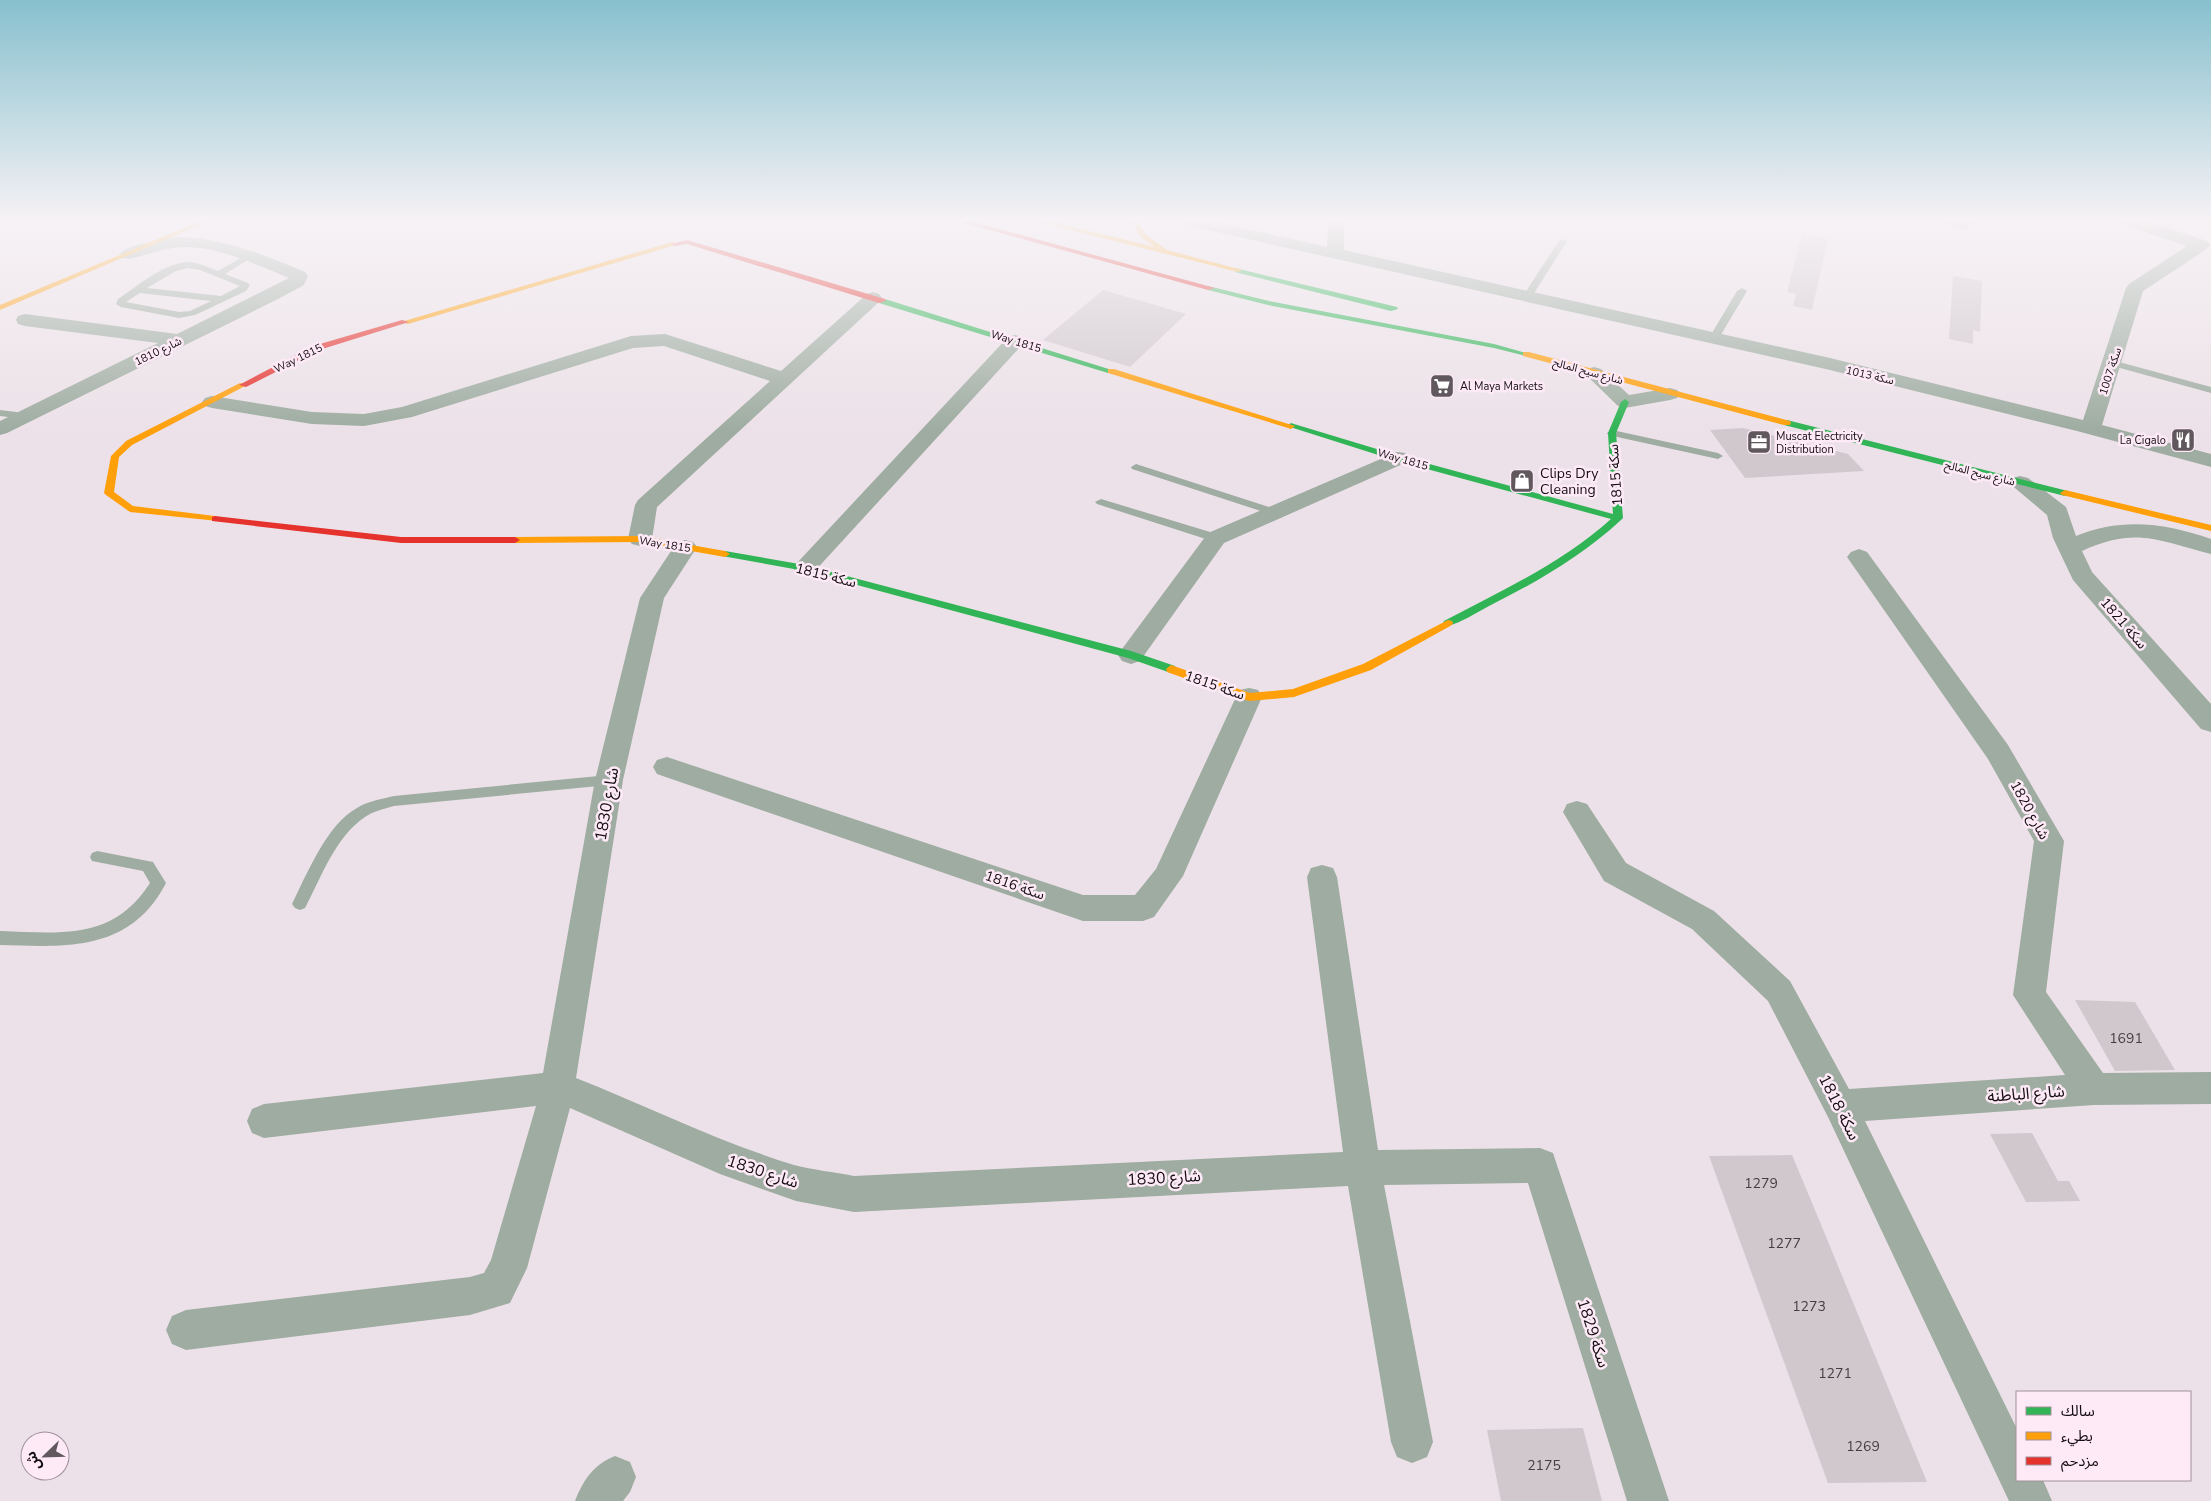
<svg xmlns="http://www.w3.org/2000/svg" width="2211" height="1501" viewBox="0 0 2211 1501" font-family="'Nunito Sans','Noto Sans Arabic',sans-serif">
<rect width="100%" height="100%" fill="#ece1e8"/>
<path fill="#d0c8cd" d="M 1802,234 L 1828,239 L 1812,310 L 1793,306 L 1796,294 L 1787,292 Z
M 1953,276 L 1982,281 L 1980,332 L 1973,330 L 1973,344 L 1949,339 Z
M 1103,290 L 1186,314 L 1130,367 L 1043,340 Z
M 1743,428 L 1848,454 L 1864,471 L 1745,478 L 1710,430 Z
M 2075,1000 L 2135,1002 L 2175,1070 L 2115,1071 Z
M 2032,1133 L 2058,1181 L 2069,1181 L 2080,1201 L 2026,1202 L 1990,1134 Z
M 1792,1155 L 1815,1210 L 1927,1482 L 1828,1483 L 1709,1156 Z
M 1583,1428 L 1602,1501 L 1501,1501 L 1487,1430 Z"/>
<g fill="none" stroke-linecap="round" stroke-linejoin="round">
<path fill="#9eaca1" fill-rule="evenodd" d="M 1560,239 L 1567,241 L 1531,298 L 1525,298 L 1523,296 Z
M 244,256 L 251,258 L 225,274 L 248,283 L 250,285 L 246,291 L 195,315 L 179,318 L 121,307 L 116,304 L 118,299 C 138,286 162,264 187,262 C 197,262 208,267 218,271 ZM 187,268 L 200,270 L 240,286 L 221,296 L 147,288 L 174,272 ZM 140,293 L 211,301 L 190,311 L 179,312 L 126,302 Z
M 1742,288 L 1747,291 L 1719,338 L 1717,340 L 1711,340 L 1709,338 L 1737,291 Z
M 2112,360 L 2211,387 L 2211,393 L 2109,365 L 2109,361 Z
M 0,410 L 24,413 L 29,416 L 24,419 L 0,416 Z
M 1612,430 L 1718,453 L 1723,456 L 1718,459 L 1608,435 L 1607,433 Z
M 1136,464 L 1278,510 L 1280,512 L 1274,515 L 1270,514 L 1132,469 L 1131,467 Z
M 1101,499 L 1220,535 L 1222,538 L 1216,542 L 1212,541 L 1097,504 L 1095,502 Z
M 609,775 L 614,776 L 616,780 L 614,784 L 609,785 L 394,806 C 384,809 373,811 365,817 C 335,837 321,878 305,908 L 300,910 L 295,908 L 292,904 C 307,874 327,824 357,808 C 368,801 382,799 394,796 Z
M 97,851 L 153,862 L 166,883 C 130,952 67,947 0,945 L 0,931 C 61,933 113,941 150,883 L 143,871 L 92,861 L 90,857 L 92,853 Z"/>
<path fill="#9eaca1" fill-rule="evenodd" d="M 1182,221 L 1211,221 L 1327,247 L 1328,221 L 1344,221 L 1344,250 L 1830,358 L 2083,420 L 2126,288 L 2129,284 L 2187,246 L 2124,225 L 2122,221 L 2146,221 L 2207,241 L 2210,245 L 2207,249 L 2143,291 L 2102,425 L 2211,454 L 2211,467 L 2077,431 L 1830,370 L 1190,226 L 1184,225 Z
M 1946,221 L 1969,221 L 1971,224 L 1969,228 L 1963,229 L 1948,225 Z
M 183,237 C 225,239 267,256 305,272 L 308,276 L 304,285 L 278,299 L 7,433 L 0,435 L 0,421 L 158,343 L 25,326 L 18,324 L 16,320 L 18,316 L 25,314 L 177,334 L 289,278 C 257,265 218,246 182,247 C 164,248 146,255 129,259 L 123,258 L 120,254 C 127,244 170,238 183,237 Z
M 873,292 L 879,294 L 882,298 L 879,302 L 657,507 L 652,539 L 648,544 L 640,546 L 632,544 L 628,539 L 635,505 L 638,500 L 770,381 L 664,346 L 633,348 L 412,417 L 364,426 L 312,424 L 212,408 L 205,406 L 202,402 L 205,398 L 212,396 L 312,412 L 364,414 L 402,407 L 631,336 L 665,334 L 781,371 L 867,294 Z
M 1015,335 L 1022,337 L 1025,341 L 1022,345 L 813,573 L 805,576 L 797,573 L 793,568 L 797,563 L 1008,337 Z
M 1594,367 L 1601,369 L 1629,395 L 1670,388 L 1677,390 L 1680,394 L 1677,398 L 1670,400 L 1625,408 L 1618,406 L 1584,373 L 1587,369 Z
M 1397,452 L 1405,453 L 1408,458 L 1405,463 L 1224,543 L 1140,661 L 1131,664 L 1122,661 L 1118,655 L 1122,649 L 1208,533 Z
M 2020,476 L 2028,478 L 2066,507 L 2076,536 C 2121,517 2166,523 2211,539 L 2211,554 C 2159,541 2136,526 2082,551 L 2092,572 L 2211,704 L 2211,732 L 2201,729 L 2073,580 L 2053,538 L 2047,515 L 2009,483 L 2012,478 Z
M 685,540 L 693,542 L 697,547 L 664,598 L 623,780 L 576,1078 C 649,1107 719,1142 794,1165 C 813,1170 834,1172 854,1176 L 1343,1152 L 1307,877 L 1311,868 L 1322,865 L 1333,868 L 1337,877 L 1378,1150 L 1540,1148 L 1553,1153 L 1669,1501 L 1627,1501 L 1528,1183 L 1384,1185 L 1433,1442 L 1427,1457 L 1412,1463 L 1397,1457 L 1391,1442 L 1348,1186 L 854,1212 L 796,1201 L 720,1174 L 570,1108 L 527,1268 L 510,1303 L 470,1315 L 186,1350 L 172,1344 L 166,1330 L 172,1316 L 186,1310 L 470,1277 L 484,1273 L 491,1260 L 536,1106 L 264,1138 L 252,1133 L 247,1121 L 252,1109 L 264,1104 L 543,1073 L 595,780 L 640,598 L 677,542 Z
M 1859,549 L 1867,552 L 2008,745 L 2064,841 L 2046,992 L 2103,1073 L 2211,1072 L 2211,1104 L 2094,1105 L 1865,1121 L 2017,1429 L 2017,1480 L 2043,1480 L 2052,1501 L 2009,1501 L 1828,1117 L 1768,1001 L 1692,929 L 1604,881 L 1563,812 L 1567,804 L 1577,801 L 1587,804 L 1626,863 L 1714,911 L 1790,981 L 1849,1089 L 2065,1075 L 2013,995 L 2034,841 L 1988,759 L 1847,557 L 1851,552 Z
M 1249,688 L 1258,690 L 1262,697 L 1183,876 L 1154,917 L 1143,921 L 1083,921 L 657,774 L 653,767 L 657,760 L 667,757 L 1083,895 L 1135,895 L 1156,869 L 1236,697 L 1240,690 Z
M 615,1456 L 630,1462 L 636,1477 L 630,1492 L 623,1501 L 575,1501 C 584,1479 593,1465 615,1456 Z"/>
<path fill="#30b455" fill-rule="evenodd" d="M 1235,268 L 1397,307 L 1398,309 L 1391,311 L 1235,272 Z
M 1208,286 L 1269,301 L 1494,344 L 1530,354 L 1526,356 L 1494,348 L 1268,305 L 1208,290 Z
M 879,299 L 885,299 L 1115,371 L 1108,373 L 879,303 Z
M 1625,399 L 1629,402 L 1616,433 L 1623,518 L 1621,520 C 1582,556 1537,582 1489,606 C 1476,613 1462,622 1448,626 L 1444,625 L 1443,623 L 1444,621 C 1503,590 1562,563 1611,519 L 1394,460 L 1287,426 L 1291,423 L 1294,424 L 1400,456 L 1613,514 L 1608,433 L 1621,402 Z
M 1787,420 L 2068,491 L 2070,493 L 2065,496 L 1784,425 L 1783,423 Z
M 725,551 L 805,565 L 1131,651 L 1175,666 L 1176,669 L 1171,673 L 1128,658 L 805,571 L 722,556 L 720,554 L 722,552 Z"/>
<path fill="#ff9f0a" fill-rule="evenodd" d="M 201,221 L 209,221 L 0,310 L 0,305 Z
M 1038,221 L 1048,221 L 1155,247 L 1141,237 L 1131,221 L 1137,221 L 1146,235 L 1167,250 L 1242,270 L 1238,272 L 1039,222 Z
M 672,242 L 679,244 L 408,324 L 401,322 Z
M 1523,352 L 1529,352 L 1790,421 L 1791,423 L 1790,425 L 1784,425 L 1523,356 Z
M 1108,369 L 1114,369 L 1295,426 L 1291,429 L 1288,428 L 1108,373 Z
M 240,383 L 247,385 L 132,445 L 119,457 L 114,492 L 133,506 L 215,516 L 218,517 L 218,521 L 130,512 L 106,495 L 104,493 L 111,456 L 126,441 Z
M 2065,490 L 2211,525 L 2211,531 L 2062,495 L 2060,493 Z
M 640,536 L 725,551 L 730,554 L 725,557 L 640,542 L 515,543 L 510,540 L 515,537 Z
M 1448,620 L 1452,621 L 1453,623 L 1452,625 L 1371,670 L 1294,697 L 1249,701 L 1167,672 L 1166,669 L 1171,665 L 1250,693 L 1293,689 L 1363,664 Z"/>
<path fill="#e5322d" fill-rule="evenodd" d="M 960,221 L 970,221 L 1215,288 L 1208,290 L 961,222 Z
M 687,240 L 885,299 L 886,301 L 879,303 L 687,244 L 675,246 L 671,244 Z
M 402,320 L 409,322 L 319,350 L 246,387 L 239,385 L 313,346 Z
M 215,516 L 401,537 L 515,537 L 520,540 L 515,543 L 401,543 L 212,521 L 212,517 Z"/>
</g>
<linearGradient id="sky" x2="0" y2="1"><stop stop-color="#87c0ce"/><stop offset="0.51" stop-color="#f6f2f5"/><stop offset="1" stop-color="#f6f2f5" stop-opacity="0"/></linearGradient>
<rect width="2211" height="431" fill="url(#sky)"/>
<defs>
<symbol id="supermarket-square" viewBox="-11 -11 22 22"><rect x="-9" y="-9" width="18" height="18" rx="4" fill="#60585d" stroke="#feeaf6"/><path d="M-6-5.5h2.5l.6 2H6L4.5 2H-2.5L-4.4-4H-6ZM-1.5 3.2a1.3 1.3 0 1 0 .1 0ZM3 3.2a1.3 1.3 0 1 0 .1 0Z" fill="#fff"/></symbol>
<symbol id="restaurant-square" viewBox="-11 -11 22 22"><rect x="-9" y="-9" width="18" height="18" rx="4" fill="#60585d" stroke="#feeaf6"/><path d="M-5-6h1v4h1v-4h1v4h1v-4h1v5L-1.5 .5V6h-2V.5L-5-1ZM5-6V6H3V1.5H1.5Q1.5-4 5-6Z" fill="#fff"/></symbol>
<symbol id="office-square" viewBox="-11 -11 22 22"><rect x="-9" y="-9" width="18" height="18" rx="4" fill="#60585d" stroke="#feeaf6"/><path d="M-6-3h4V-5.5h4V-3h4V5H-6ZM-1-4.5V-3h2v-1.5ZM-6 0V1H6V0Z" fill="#fff"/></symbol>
<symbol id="shop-square" viewBox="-11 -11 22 22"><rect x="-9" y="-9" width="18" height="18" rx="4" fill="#60585d" stroke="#feeaf6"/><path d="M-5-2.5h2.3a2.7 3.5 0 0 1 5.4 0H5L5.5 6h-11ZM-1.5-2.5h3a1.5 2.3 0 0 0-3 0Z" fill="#fff"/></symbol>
</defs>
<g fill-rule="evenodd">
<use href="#supermarket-square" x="1428" y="372" width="28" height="28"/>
<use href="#restaurant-square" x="2169" y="426" width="28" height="28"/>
<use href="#office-square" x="1745" y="428" width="28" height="28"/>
<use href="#shop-square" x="1508" y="467" width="28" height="28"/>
</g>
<g text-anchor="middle" stroke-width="5" stroke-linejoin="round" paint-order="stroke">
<g font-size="11" fill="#140e12" stroke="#feeaf6">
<text transform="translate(1016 341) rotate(17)" y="4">Way 1815</text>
<text transform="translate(158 351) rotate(-26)" y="4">شارع 1810</text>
<text transform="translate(298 358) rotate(-26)" y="4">Way 1815</text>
<text transform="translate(1588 371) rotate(15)" y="4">شارع سيح المالح</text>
<text transform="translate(2110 371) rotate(-72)" y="4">سكة 1007</text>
<text transform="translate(1870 375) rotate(13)" y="4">سكة 1013</text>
<text transform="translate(1403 459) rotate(16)" y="4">Way 1815</text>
<text transform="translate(1980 473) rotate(14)" y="4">شارع سيح المالح</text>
<text transform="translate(665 544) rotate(9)" y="4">Way 1815</text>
</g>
<g font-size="11" fill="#140e12" stroke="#feeaf6" text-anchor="start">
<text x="1460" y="390">Al Maya Markets</text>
<text x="1776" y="440">Muscat Electricity<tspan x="1776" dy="13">Distribution</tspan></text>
<text x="2166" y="444" text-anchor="end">La Cigalo</text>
</g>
<g font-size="14" fill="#140e12" stroke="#feeaf6" text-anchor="start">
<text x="1540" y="478">Clips Dry<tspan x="1540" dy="16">Cleaning</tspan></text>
</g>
<g font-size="14" fill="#140e12" stroke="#feeaf6">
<text transform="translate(1615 475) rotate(-94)" y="5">سكة 1815</text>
<text transform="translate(826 575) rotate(14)" y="5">سكة 1815</text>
<text transform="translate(2124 623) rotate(49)" y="5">سكة 1821</text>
<text transform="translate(1215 685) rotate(19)" y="5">سكة 1815</text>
<text transform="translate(2030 810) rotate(61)" y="5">1820 شارع</text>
<text transform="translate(1015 885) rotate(19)" y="5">سكة 1816</text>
</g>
<g font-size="14" fill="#443e42">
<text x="2126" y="1043">1691</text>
<text x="1761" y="1188">1279</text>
<text x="1784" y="1248">1277</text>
<text x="1809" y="1311">1273</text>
<text x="1835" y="1378">1271</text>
<text x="1863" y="1451">1269</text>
<text x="1544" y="1470">2175</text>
</g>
<g font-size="16" fill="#140e12" stroke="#feeaf6">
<text transform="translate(606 804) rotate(-80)" y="6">1830 شارع</text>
<text transform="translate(2026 1093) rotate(-4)" y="6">شارع الباطنة</text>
<text transform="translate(1840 1107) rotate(63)" y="6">سكة 1818</text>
<text transform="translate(763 1171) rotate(18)" y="6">1830 شارع</text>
<text transform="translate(1164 1177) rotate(-3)" y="6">1830 شارع</text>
<text transform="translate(1594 1333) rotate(72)" y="6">سكة 1829</text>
</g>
</g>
<rect x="2016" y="1391" width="175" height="90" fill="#feeaf6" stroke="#a0929b"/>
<rect x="2026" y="1407" width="25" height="8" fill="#30b455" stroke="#a0929b"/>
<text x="2061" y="1416" font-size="15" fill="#140e12">سالك</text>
<rect x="2026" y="1432" width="25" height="8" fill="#ff9f0a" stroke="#a0929b"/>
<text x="2061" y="1441" font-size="15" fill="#140e12">بطيء</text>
<rect x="2026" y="1457" width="25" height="8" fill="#e5322d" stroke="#a0929b"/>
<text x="2061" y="1466" font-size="15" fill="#140e12">مزدحم</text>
<g transform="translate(45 1456) rotate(247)"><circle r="24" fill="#feeaf6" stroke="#a0929b"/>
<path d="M0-4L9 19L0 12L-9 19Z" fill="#60585d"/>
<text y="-8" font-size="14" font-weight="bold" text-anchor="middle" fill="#140e12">ش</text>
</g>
</svg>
